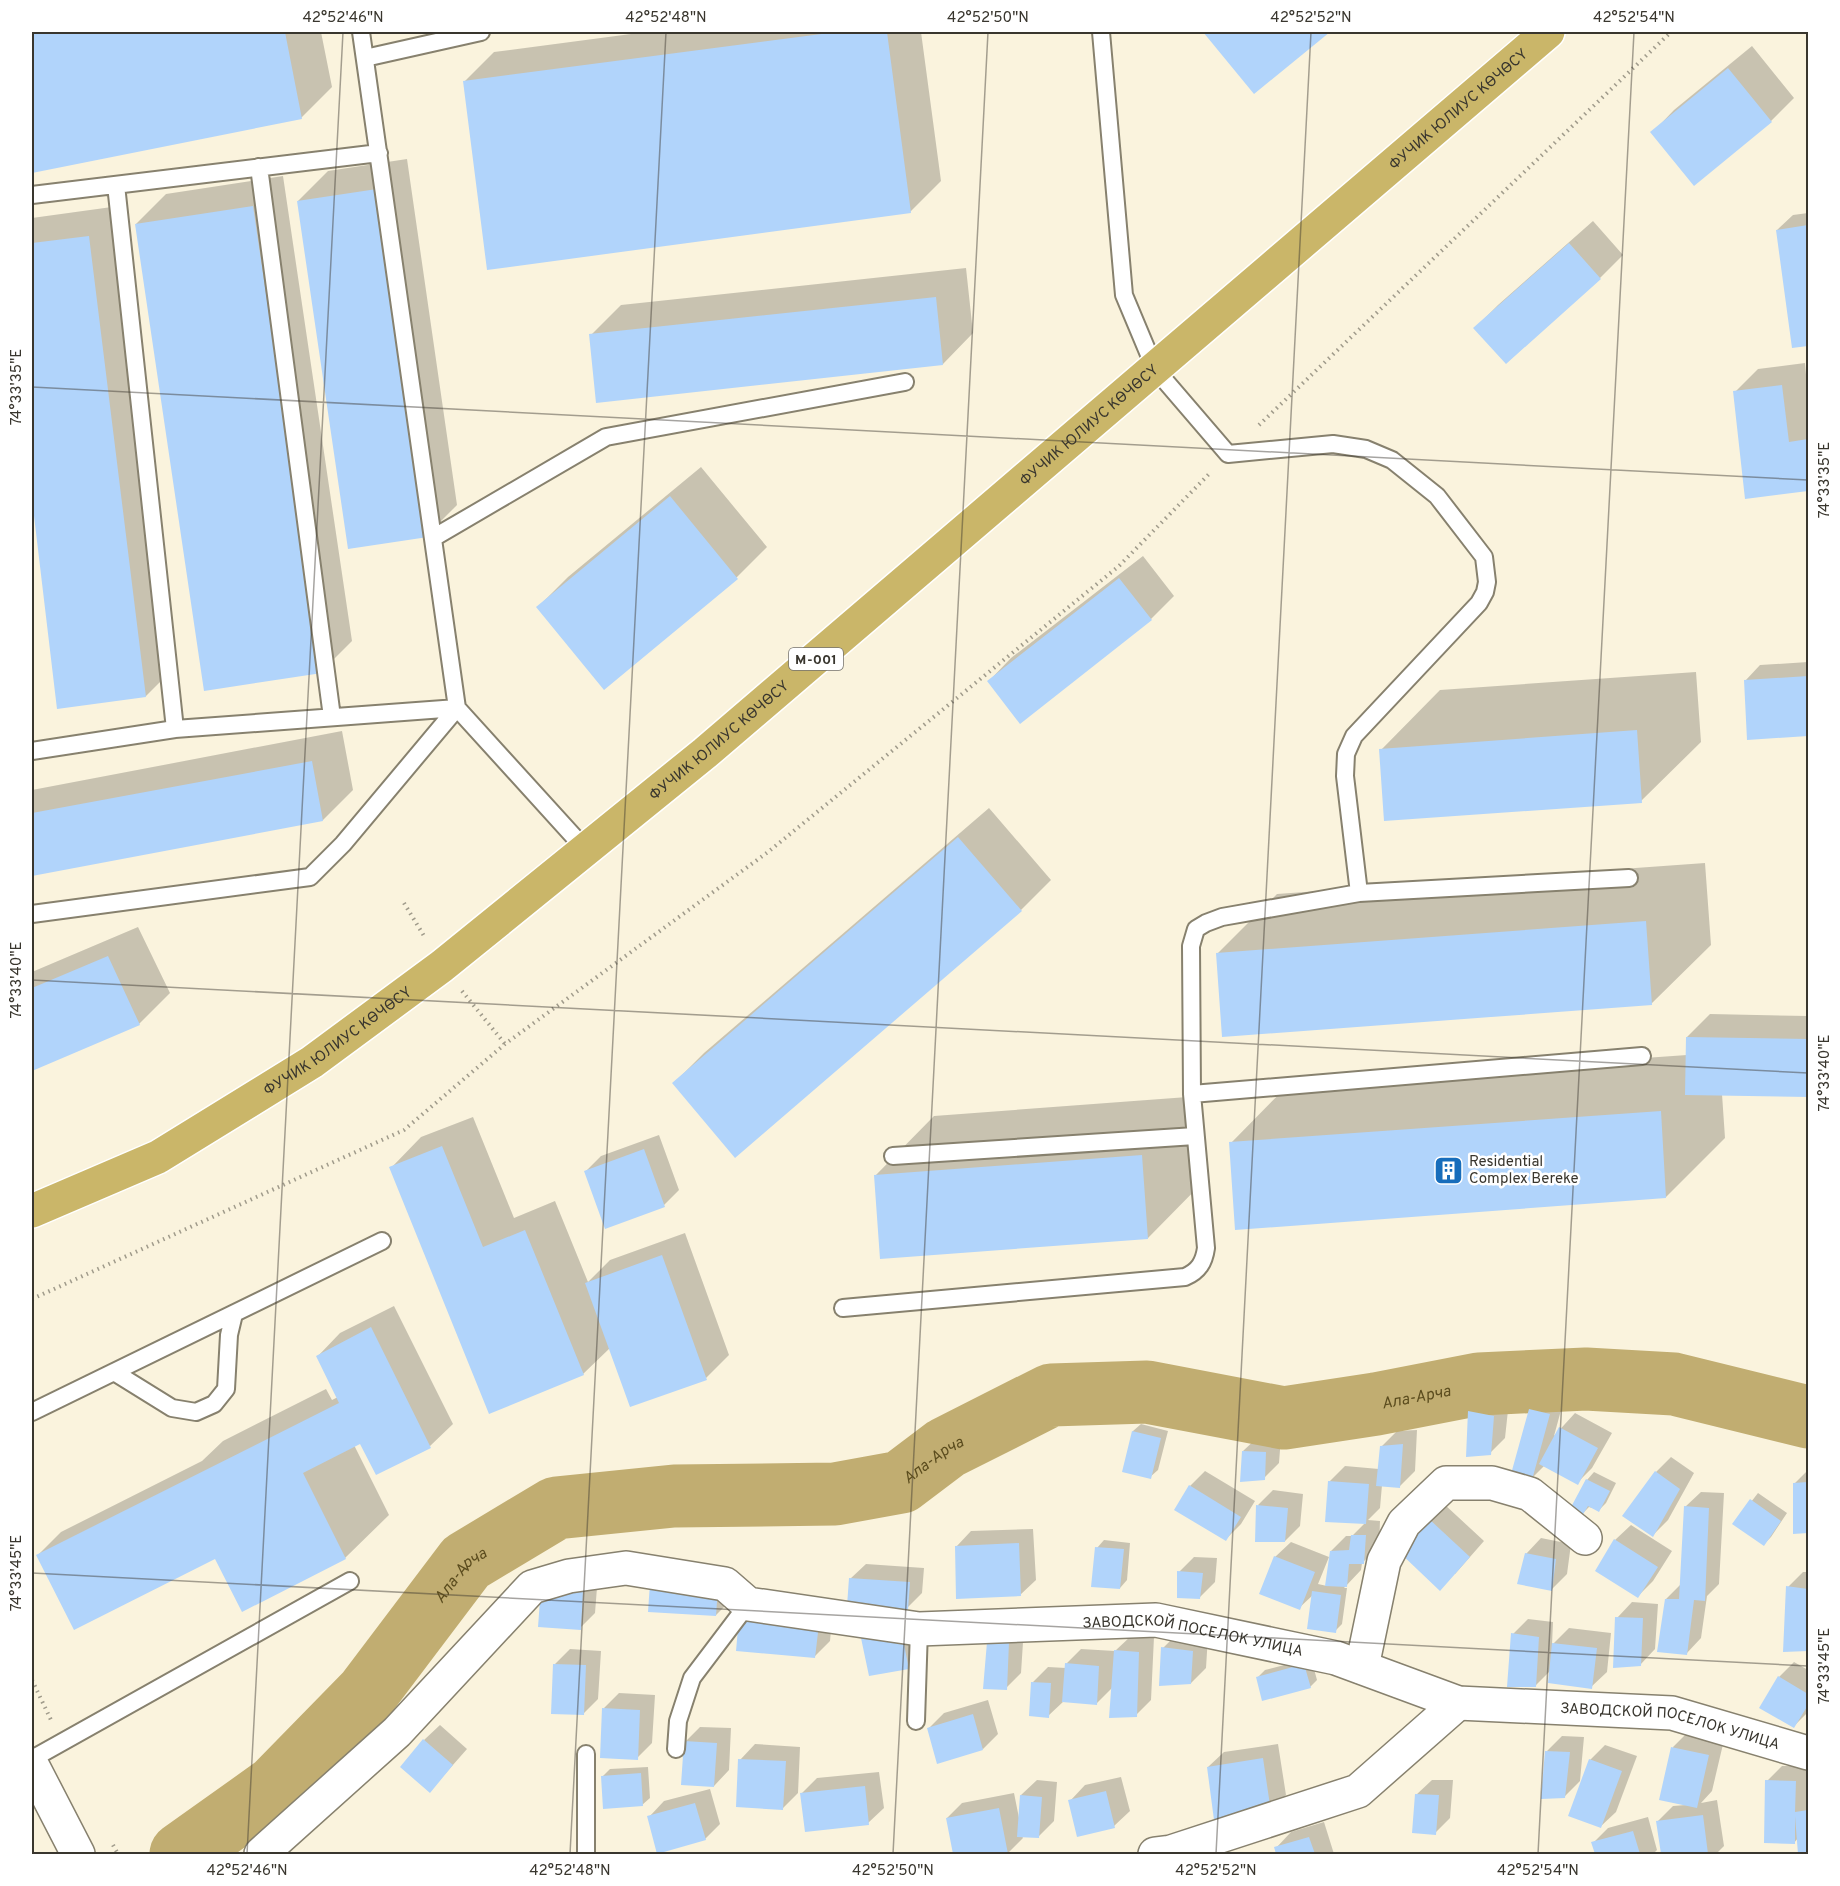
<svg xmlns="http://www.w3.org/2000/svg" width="1840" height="1886" viewBox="0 0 1840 1886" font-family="Overpass,sans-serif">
<rect width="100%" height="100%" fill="#faf3dd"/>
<path fill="#0003" d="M 32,32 L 321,32 L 332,87 L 301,118 L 32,172 Z
M 646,32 L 921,32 L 941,181 L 910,212 L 464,82 L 494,52 Z
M 1205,32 L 1328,32 L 1254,92 Z
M 1752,46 L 1794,98 L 1771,121 L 1695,184 L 1652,133 L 1674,110 Z
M 407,159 L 457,505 L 427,535 L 298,201 L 328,171 Z
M 283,176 L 352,641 L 322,671 L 136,224 L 166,194 Z
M 119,206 L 176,666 L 146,696 L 59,707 L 32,487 L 32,218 Z
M 1808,213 L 1808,344 L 1793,346 L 1777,230 L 1793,215 Z
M 1593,221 L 1623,255 L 1600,278 L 1506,362 L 1475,328 L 1498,305 Z
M 966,268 L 973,333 L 943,364 L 591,335 L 621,305 Z
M 1805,363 L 1808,397 L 1808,490 L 1747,497 L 1735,392 L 1758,369 Z
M 701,467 L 767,547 L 737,577 L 604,688 L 538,607 L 568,577 Z
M 1143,556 L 1174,596 L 1151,619 L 989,681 L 1011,658 Z
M 1808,662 L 1808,735 L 1749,738 L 1745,681 L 1760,665 Z
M 1696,672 L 1701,742 L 1641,801 L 1381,750 L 1440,690 Z
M 342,731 L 353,790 L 323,820 L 32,875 L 32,790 Z
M 989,808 L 1051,880 L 1021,910 L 674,1083 L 704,1053 Z
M 1705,863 L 1711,945 L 1651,1004 L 1218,953 L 1277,894 Z
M 138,927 L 170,993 L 139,1024 L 32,1070 L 32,972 Z
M 1710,1014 L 1808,1016 L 1808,1095 L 1722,1094 L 1725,1138 L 1666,1197 L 1231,1143 L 1290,1083 L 1687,1055 L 1687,1037 Z
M 1201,1096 L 1207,1178 L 1148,1238 L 875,1176 L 934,1116 Z
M 473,1117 L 514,1218 L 555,1201 L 588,1282 L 610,1260 L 685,1233 L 729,1355 L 706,1378 L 610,1348 L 583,1374 L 391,1168 L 421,1137 Z
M 659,1135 L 679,1190 L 664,1205 L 586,1171 L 601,1156 Z
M 394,1306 L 453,1424 L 430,1446 L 376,1473 L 360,1442 L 354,1445 L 389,1515 L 345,1558 L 38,1555 L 61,1532 L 202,1461 L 223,1441 L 326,1389 L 332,1400 L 338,1397 L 318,1356 L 340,1333 Z
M 1546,1394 L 1564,1399 L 1554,1436 L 1575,1413 L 1612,1433 L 1592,1468 L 1577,1483 L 1544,1466 L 1532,1478 L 1531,1409 Z
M 1485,1396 L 1509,1401 L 1505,1438 L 1490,1453 L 1467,1455 L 1470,1411 Z
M 1141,1424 L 1168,1431 L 1158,1470 L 1150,1477 L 1124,1471 L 1133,1431 Z
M 1417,1430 L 1415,1471 L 1400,1486 L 1382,1485 L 1380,1508 L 1368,1520 L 1380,1521 L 1379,1547 L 1362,1563 L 1361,1570 L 1344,1588 L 1347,1588 L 1342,1624 L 1335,1631 L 1313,1595 L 1299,1608 L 1275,1557 L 1291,1542 L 1329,1557 L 1318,1584 L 1327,1586 L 1331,1551 L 1346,1536 L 1352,1536 L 1365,1523 L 1329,1482 L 1345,1466 L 1379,1469 L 1382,1446 L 1397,1431 Z
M 1259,1436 L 1281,1437 L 1279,1463 L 1264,1478 L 1243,1451 Z
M 1671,1457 L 1694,1473 L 1668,1520 L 1653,1535 L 1656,1472 Z
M 1808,1470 L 1808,1532 L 1794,1533 L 1795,1483 Z
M 1205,1471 L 1255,1501 L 1241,1524 L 1226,1539 L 1190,1486 Z
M 1594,1472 L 1616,1483 L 1606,1503 L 1599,1510 L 1589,1507 L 1582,1514 L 1573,1509 L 1587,1480 Z
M 1273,1490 L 1303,1494 L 1300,1526 L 1285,1541 L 1258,1505 Z
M 1701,1492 L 1724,1493 L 1719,1584 L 1707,1596 L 1701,1638 L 1686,1654 L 1666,1599 L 1681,1584 L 1685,1507 Z
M 1758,1493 L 1787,1513 L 1771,1537 L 1764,1544 L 1734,1524 Z
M 1444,1504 L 1484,1541 L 1455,1574 L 1429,1519 Z
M 1631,1525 L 1672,1551 L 1653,1581 L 1638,1596 L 1615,1540 Z
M 1033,1529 L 1036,1580 L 1020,1595 L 956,1547 L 971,1531 Z
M 1541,1538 L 1571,1544 L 1567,1574 L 1552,1589 L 1526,1554 Z
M 1104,1540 L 1130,1543 L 1127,1580 L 1120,1588 L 1097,1548 Z
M 1194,1557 L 1217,1558 L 1215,1582 L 1200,1597 L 1179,1572 Z
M 866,1564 L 924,1568 L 922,1593 L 907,1608 L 850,1579 Z
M 1803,1572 L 1808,1572 L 1808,1650 L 1784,1650 L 1788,1587 Z
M 598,1575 L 595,1613 L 580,1628 L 540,1625 Z
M 651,1584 L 731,1600 L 716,1615 Z
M 1632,1602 L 1658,1604 L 1655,1649 L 1640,1665 L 1617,1618 Z
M 833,1609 L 830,1641 L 815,1656 L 738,1649 Z
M 916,1616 L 923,1652 L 908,1667 L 870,1675 Z
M 1528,1619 L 1553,1622 L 1552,1645 L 1569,1628 L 1611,1633 L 1607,1672 L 1591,1687 L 1551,1670 L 1536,1685 L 1513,1634 Z
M 1024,1627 L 1021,1673 L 1006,1688 L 1003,1628 Z
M 1178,1633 L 1208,1636 L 1206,1668 L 1191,1683 L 1163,1648 Z
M 1131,1636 L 1154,1637 L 1151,1700 L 1136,1715 L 1113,1687 L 1096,1704 L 1064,1701 L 1048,1716 L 1033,1682 L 1048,1667 L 1066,1668 L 1066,1664 L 1081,1649 L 1115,1651 Z
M 570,1649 L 601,1651 L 598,1699 L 583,1714 L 555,1664 Z
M 1311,1658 L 1317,1680 L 1310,1687 L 1258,1677 L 1265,1670 Z
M 1794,1662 L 1808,1670 L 1808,1712 L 1794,1726 L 1779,1677 Z
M 619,1693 L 655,1695 L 652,1743 L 637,1758 L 604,1708 Z
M 988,1700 L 998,1734 L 983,1749 L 929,1728 L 944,1713 Z
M 440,1725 L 467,1749 L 430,1791 L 424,1740 Z
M 700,1727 L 731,1728 L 729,1770 L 714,1786 L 685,1742 Z
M 1688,1732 L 1724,1740 L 1712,1791 L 1701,1803 L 1717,1800 L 1724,1846 L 1716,1854 L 1662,1854 L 1657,1822 L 1673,1806 L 1686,1805 L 1673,1747 Z
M 1562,1736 L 1584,1737 L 1580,1781 L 1565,1796 L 1547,1751 Z
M 755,1744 L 800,1747 L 798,1793 L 783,1808 L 740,1760 Z
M 1278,1744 L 1286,1795 L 1270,1810 L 1208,1767 L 1224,1752 Z
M 1605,1745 L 1637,1756 L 1616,1812 L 1600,1827 L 1590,1760 Z
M 1782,1766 L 1808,1766 L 1808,1854 L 1800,1854 L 1798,1838 L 1794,1843 L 1767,1781 Z
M 648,1767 L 650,1798 L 642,1805 L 602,1777 L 610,1769 Z
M 879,1772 L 884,1808 L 868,1823 L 802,1793 L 817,1778 Z
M 1121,1777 L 1130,1811 L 1114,1826 L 1070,1801 L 1085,1785 Z
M 1037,1780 L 1057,1782 L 1054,1821 L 1039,1836 L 1022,1836 L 1023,1838 L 1007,1854 L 954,1854 L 947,1818 L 962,1803 L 1014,1793 L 1019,1818 L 1021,1795 Z
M 1432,1780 L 1453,1780 L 1450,1818 L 1435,1833 L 1416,1795 Z
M 710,1789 L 720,1824 L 705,1839 L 649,1817 L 664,1801 Z
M 1648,1817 L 1657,1850 L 1653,1854 L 1596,1854 L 1593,1843 L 1608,1828 Z
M 1324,1822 L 1334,1854 L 1278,1854 L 1276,1848 L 1291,1832 Z"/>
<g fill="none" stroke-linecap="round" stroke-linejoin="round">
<path stroke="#c1ad71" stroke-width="63" id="s1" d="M 181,1854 L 275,1787 L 367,1693 L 466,1562 L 556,1508 L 674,1496 L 835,1494 L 901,1482 L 946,1448 L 1051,1395 L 1147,1392 L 1284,1418 L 1376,1404 L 1479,1384 L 1586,1379 L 1674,1384 L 1808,1417"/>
</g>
<path fill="#b1d4fb" d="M 32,32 L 285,32 L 302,119 L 32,173 Z
M 837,32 L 887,32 L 911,213 L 487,270 L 463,81 Z
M 1203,32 L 1330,32 L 1254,94 Z
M 1728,68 L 1772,122 L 1694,186 L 1650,132 Z
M 377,189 L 428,537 L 348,549 L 297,201 Z
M 253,206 L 322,673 L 204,691 L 135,224 Z
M 1808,225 L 1808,346 L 1792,348 L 1776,230 Z
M 89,236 L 146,697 L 57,709 L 32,499 L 32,243 Z
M 1569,243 L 1601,279 L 1506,364 L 1473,328 Z
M 936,297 L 943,365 L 596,403 L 589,334 Z
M 1782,385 L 1789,442 L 1808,439 L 1808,491 L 1745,499 L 1733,391 Z
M 670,496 L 738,579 L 604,690 L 536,607 Z
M 1119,578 L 1152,620 L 1020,724 L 987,681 Z
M 1808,676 L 1808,736 L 1747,740 L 1744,680 Z
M 1637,730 L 1642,803 L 1384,821 L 1379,749 Z
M 312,761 L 323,821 L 32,876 L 32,813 Z
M 958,837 L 1022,911 L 735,1158 L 672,1083 Z
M 1646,921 L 1652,1005 L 1222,1037 L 1216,953 Z
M 108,956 L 140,1025 L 32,1071 L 32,988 Z
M 1686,1037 L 1808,1039 L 1808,1097 L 1685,1095 Z
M 1661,1111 L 1666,1198 L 1235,1230 L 1229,1142 Z
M 442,1146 L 483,1247 L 525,1230 L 584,1375 L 489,1414 L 389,1167 Z
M 644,1149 L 665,1207 L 605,1229 L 584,1171 Z
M 1142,1155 L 1148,1239 L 880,1259 L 874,1175 Z
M 662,1255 L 707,1380 L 630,1407 L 585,1283 Z
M 371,1327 L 431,1448 L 376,1475 L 360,1444 L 303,1473 L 346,1559 L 242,1612 L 215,1559 L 74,1630 L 36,1555 L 339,1403 L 316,1356 Z
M 1529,1409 L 1550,1414 L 1532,1480 L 1511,1474 Z
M 1468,1411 L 1494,1416 L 1491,1455 L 1466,1457 Z
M 1559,1427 L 1598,1448 L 1578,1485 L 1539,1464 Z
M 1132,1431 L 1161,1438 L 1151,1479 L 1122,1472 Z
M 1403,1444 L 1400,1488 L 1376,1486 L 1380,1446 Z
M 1242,1451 L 1266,1452 L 1265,1480 L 1240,1482 Z
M 1655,1471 L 1680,1489 L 1653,1537 L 1622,1516 Z
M 1586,1479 L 1610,1491 L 1599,1512 L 1588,1506 L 1582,1516 L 1570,1509 Z
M 1328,1481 L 1369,1484 L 1366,1524 L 1325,1522 Z
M 1808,1482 L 1808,1533 L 1793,1534 L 1793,1483 Z
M 1189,1485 L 1241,1517 L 1226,1541 L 1174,1510 Z
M 1750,1499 L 1781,1521 L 1764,1546 L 1732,1524 Z
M 1256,1505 L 1288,1508 L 1285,1542 L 1255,1542 Z
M 1684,1506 L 1709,1508 L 1705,1601 L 1694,1600 L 1687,1655 L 1657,1652 L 1665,1599 L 1679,1599 Z
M 1428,1518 L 1470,1557 L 1440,1591 L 1398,1551 Z
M 1351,1535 L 1366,1535 L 1364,1564 L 1349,1564 L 1347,1587 L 1325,1586 L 1330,1551 L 1349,1550 Z
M 1614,1539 L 1658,1567 L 1638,1598 L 1595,1571 Z
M 1019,1543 L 1021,1596 L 956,1599 L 955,1546 Z
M 1095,1547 L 1124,1549 L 1120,1589 L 1091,1587 Z
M 1525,1553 L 1556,1559 L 1552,1591 L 1517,1584 Z
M 1274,1556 L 1315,1572 L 1300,1610 L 1259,1594 Z
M 1177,1571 L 1203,1573 L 1200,1599 L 1177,1598 Z
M 849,1578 L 910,1582 L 908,1610 L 847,1606 Z
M 650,1583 L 718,1587 L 716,1616 L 648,1612 Z
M 1786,1586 L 1808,1589 L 1808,1651 L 1783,1652 Z
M 541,1587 L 583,1590 L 581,1630 L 538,1627 Z
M 1312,1591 L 1341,1595 L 1336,1633 L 1307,1629 Z
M 739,1617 L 819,1624 L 815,1658 L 736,1651 Z
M 1615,1617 L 1643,1618 L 1641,1666 L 1613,1668 Z
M 901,1630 L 909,1669 L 869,1676 L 861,1638 Z
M 1511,1633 L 1539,1637 L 1536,1687 L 1507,1687 Z
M 987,1642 L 1009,1642 L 1007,1690 L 983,1689 Z
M 1552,1643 L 1597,1648 L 1592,1689 L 1548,1683 Z
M 1161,1647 L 1193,1651 L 1191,1684 L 1159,1686 Z
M 1114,1650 L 1139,1652 L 1137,1717 L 1109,1718 Z
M 1065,1663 L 1099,1666 L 1097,1705 L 1062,1702 Z
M 553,1664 L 586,1665 L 584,1715 L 551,1714 Z
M 1304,1664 L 1311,1688 L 1262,1701 L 1256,1677 Z
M 1778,1676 L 1808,1694 L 1808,1705 L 1794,1728 L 1759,1708 Z
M 1031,1682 L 1051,1683 L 1049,1718 L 1029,1716 Z
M 602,1708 L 640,1710 L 638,1760 L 600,1758 Z
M 973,1714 L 983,1750 L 937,1764 L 927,1728 Z
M 423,1739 L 453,1765 L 430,1793 L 400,1767 Z
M 684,1741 L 717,1743 L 714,1787 L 681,1785 Z
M 1671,1747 L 1709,1755 L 1697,1808 L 1659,1800 Z
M 1545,1751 L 1570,1752 L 1565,1798 L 1541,1799 Z
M 1263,1758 L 1271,1812 L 1214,1820 L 1207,1767 Z
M 738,1759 L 786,1761 L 783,1810 L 736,1807 Z
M 1589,1759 L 1622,1771 L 1601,1828 L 1568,1816 Z
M 641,1773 L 643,1806 L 603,1809 L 601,1776 Z
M 1765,1780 L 1796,1781 L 1795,1812 L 1808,1810 L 1808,1854 L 1798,1854 L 1795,1816 L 1795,1844 L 1764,1843 Z
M 865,1786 L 869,1825 L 805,1832 L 800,1793 Z
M 1106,1791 L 1115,1828 L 1077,1837 L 1068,1800 Z
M 1415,1794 L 1439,1795 L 1436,1835 L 1412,1833 Z
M 1020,1795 L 1042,1797 L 1039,1838 L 1017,1837 Z
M 695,1803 L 706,1840 L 657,1854 L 647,1816 Z
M 999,1808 L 1008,1854 L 953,1854 L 946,1818 Z
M 1703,1815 L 1708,1854 L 1661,1854 L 1656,1821 Z
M 1633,1831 L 1640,1854 L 1595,1854 L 1591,1842 Z
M 1309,1837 L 1315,1854 L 1276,1854 L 1274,1847 Z"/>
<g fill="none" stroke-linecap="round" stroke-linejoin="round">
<defs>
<path id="lane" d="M 361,32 L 457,708 L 586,850
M 365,58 L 481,32
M 259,167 L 332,717
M 116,185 L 175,729
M 32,195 L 379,153
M 433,538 L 606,437 L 905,382
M 32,751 L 175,729 L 457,708
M 1359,893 L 1629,878
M 32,914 L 310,877 L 343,844 L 457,708
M 1192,1094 L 1642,1056
M 893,1156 L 1195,1136
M 843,1308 L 1185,1277 C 1199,1271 1204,1262 1206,1248 L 1192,1094 L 1191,946 L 1196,929 L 1206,923 L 1222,917 L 1359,893 L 1345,776 L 1346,754 L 1354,736 L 1479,603 L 1485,592 L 1487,582 L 1484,557 L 1437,496 L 1392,460 L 1366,449 L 1333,444 L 1228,454 L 1155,369 L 1124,295 L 1101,32
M 114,1372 L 172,1408 L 196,1412 L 214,1404 L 226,1389 L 229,1335 L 234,1314
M 32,1412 L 382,1241
M 916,1721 L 919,1629
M 676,1749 L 678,1721 L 692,1678 L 748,1604
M 32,1759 L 350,1581
M 586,1854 L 586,1754"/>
<g id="street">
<path d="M 1362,1667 L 1384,1561 L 1404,1523 L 1446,1483 L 1492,1483 L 1530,1494 L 1585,1538"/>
<path id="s2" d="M 261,1854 L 397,1732 L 532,1587 L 569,1576 L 626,1568 L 725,1584 L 748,1604 L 919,1629 L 1156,1620 L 1336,1658 L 1458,1703 L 1672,1713 L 1808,1753"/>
<path d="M 1155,1854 L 1171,1852 L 1358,1791 L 1458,1703"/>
</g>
<path id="secondary" d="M 32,1765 L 78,1854"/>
<g id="primary">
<path id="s3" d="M 32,1211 L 158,1157 L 312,1062 L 442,966 L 705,753 L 1548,32"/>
</g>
</defs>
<use href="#lane" stroke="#87816e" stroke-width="20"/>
<use href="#street" stroke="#87816e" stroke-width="36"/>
<use href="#secondary" stroke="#87816e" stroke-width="36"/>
<use href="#primary" stroke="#fff" stroke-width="36"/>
<path stroke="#a09b8b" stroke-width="4" stroke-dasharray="1.5 4.5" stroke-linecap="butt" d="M 1259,425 L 1671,32
M 404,903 L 424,936
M 462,991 L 505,1044
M 32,1299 L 404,1130 L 505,1044 L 768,852 L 1119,566 L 1211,472
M 32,1680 L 51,1720
M 113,1845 L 118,1854"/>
<use href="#lane" stroke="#fff" stroke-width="16"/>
<use href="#street" stroke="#fff" stroke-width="33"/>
<use href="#secondary" stroke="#fff" stroke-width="33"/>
<use href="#primary" stroke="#cab669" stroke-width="33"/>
</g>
<path fill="none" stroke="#39362e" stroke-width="1.5" stroke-opacity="0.45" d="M 32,387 L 1808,480M 32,980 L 1808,1073M 32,1573 L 1808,1666M 247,1854 L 343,32M 570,1854 L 666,32M 893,1854 L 988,32M 1216,1854 L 1311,32M 1538,1854 L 1634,32"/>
<defs>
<symbol id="building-square" viewBox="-11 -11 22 22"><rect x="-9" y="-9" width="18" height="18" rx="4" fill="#176dbb" stroke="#fff"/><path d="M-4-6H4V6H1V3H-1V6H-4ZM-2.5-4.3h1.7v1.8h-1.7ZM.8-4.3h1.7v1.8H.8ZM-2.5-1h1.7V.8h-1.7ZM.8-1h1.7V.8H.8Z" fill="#fff"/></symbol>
</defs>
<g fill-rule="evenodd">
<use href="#building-square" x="1432" y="1154" width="33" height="33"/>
</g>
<g text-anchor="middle" stroke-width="5" stroke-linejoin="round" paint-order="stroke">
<rect fill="#fff" stroke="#74726d" stroke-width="1.5" x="789" y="648" width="54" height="22" rx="4.5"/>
<g font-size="14" font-weight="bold" fill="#39362e">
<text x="816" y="664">М-001</text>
</g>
<g font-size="15" fill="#39362e" stroke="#fff">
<text dy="5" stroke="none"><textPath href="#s3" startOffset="1809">ФУЧИК ЮЛИУС КӨЧӨСҮ</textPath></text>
<text dy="5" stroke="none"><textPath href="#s3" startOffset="1323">ФУЧИК ЮЛИУС КӨЧӨСҮ</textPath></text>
<text dy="5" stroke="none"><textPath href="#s3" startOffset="837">ФУЧИК ЮЛИУС КӨЧӨСҮ</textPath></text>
<text dy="5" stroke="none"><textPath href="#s3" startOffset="351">ФУЧИК ЮЛИУС КӨЧӨСҮ</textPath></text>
<text dy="5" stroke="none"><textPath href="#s2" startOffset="1056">ЗАВОДСКОЙ ПОСЕЛОК УЛИЦА</textPath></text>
<text dy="5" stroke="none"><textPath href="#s2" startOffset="1546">ЗАВОДСКОЙ ПОСЕЛОК УЛИЦА</textPath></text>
</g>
<g font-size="15" fill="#39362e" stroke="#fff" text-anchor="start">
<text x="1469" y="1166">Residential<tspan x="1469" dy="17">Complex Bereke</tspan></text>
</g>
<g font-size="16" font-style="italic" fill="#5b4c1e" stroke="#fff">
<text dy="6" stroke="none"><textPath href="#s1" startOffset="1406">Ала-Арча</textPath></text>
<text dy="6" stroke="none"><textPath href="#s1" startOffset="902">Ала-Арча</textPath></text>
<text dy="6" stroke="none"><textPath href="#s1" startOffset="398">Ала-Арча</textPath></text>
</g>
</g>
<rect width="1840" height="1886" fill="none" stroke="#ffffff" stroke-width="66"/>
<rect x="33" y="33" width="1774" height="1820" fill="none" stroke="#39362e" stroke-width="2"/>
<g font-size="15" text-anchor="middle" fill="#39362e">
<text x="343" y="22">42°52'46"N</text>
<text x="666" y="22">42°52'48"N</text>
<text x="988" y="22">42°52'50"N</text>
<text x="1311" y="22">42°52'52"N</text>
<text x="1634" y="22">42°52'54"N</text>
<text transform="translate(16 387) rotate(-90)" y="5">74°33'35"E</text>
<text transform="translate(1824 480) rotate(-90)" y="5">74°33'35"E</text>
<text transform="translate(16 980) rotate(-90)" y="5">74°33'40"E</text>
<text transform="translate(1824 1073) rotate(-90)" y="5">74°33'40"E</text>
<text transform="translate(16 1573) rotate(-90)" y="5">74°33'45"E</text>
<text transform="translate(1824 1666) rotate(-90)" y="5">74°33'45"E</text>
<text x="247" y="1875">42°52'46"N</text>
<text x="570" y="1875">42°52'48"N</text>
<text x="893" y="1875">42°52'50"N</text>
<text x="1216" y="1875">42°52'52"N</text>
<text x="1538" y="1875">42°52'54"N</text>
</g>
</svg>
